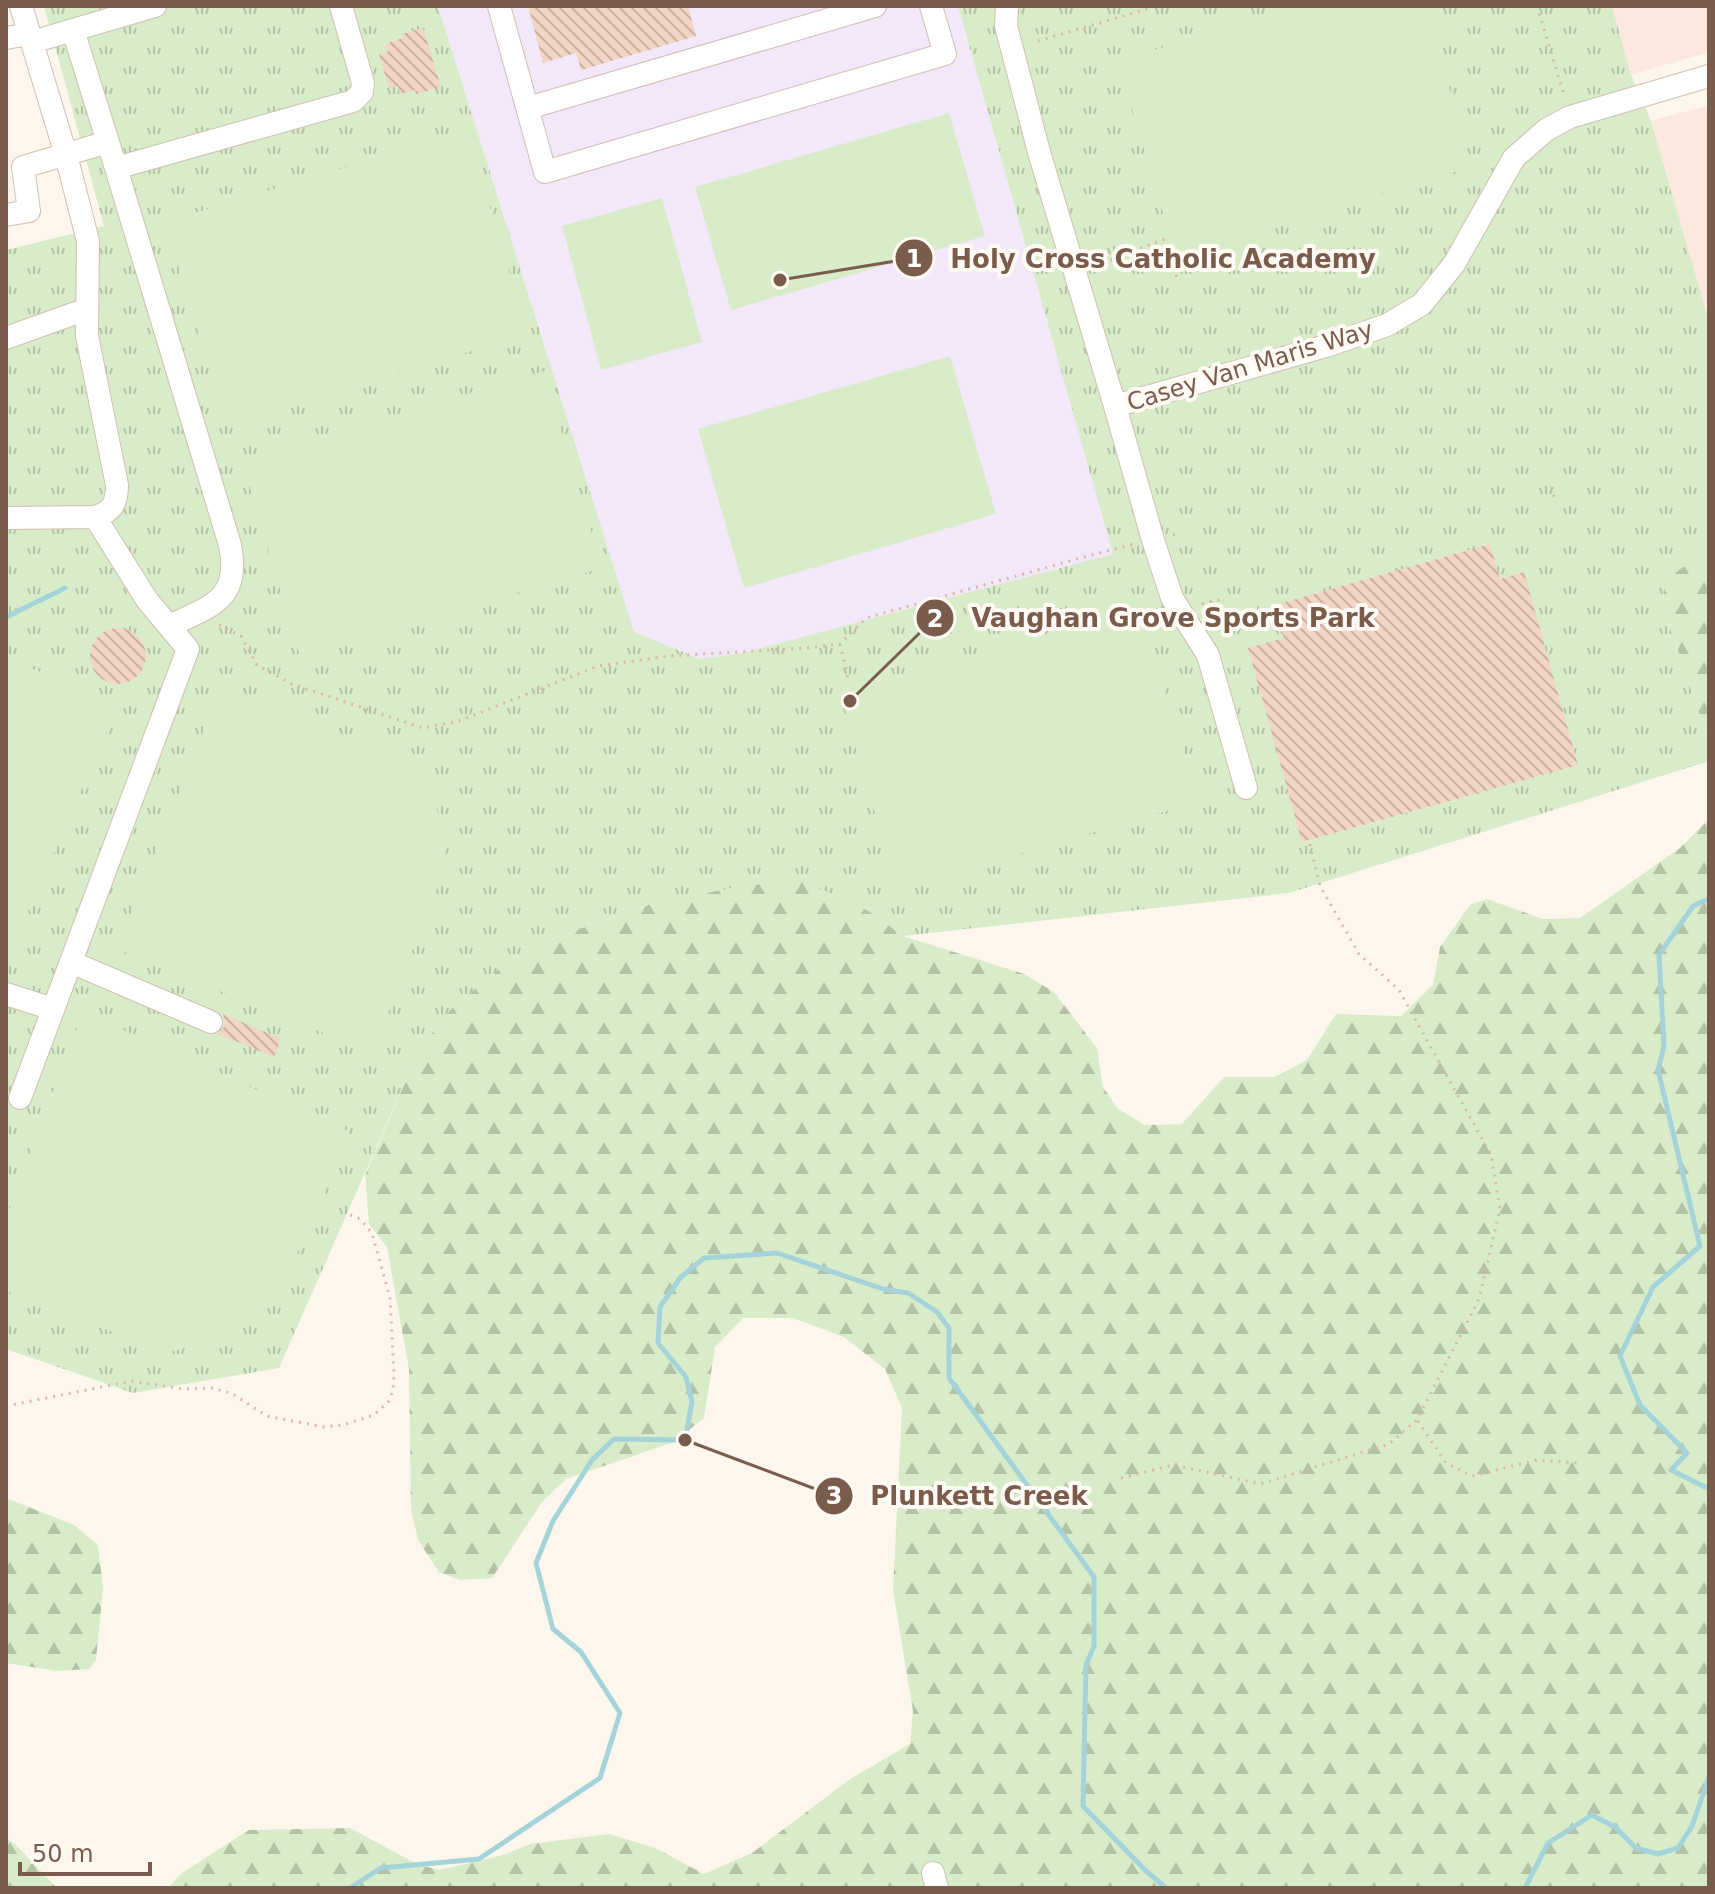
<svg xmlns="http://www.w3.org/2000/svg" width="1715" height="1894" viewBox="0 0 1715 1894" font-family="'DejaVu Sans',sans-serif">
<defs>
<pattern id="grass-tufts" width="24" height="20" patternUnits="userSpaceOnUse" patternTransform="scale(2)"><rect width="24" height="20" fill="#d8ecc9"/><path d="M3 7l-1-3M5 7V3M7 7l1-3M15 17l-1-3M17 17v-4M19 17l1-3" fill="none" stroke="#b4c2a5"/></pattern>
<pattern id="forest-firs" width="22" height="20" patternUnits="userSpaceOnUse" patternTransform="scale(2)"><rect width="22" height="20" fill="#d8ecc9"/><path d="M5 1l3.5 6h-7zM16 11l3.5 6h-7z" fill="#b4c2a5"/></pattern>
<pattern id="building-back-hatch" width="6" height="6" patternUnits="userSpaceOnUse" patternTransform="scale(2)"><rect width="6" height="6" fill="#f3d5c3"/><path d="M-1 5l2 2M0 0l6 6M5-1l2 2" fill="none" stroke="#cab0a1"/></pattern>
</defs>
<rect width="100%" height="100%" fill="#fdf6ec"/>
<path fill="#fde8e0" d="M 1612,6 L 1709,6 L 1709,52 L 1631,75 Z
M 1709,105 L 1709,321 L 1651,121 Z"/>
<path fill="#f3e8fa" d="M 438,6 L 958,6 L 1114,554 L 742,653 L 700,659 L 634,633 Z"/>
<path fill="url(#grass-tufts)" d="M 44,6 L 438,6 L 634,632 L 700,659 L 742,653 L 1113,554 L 958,6 L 1612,6 L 1631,75 L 1651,121 L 1709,321 L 1709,558 L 1684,567 L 1664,582 L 1663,606 L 1709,743 L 1709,761 L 1289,893 L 903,936 L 870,912 L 650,904 L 549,940 L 506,963 L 451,1009 L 419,1050 L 279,1368 L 133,1393 L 6,1349 L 6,250 L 104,226 Z"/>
<path fill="url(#forest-firs)" d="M 1709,558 L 1709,743 L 1663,606 L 1664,582 L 1683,567 Z
M 1709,816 L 1709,1888 L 168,1888 L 182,1873 L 249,1830 L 350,1828 L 417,1864 L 439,1870 L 503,1855 L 530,1844 L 609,1834 L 655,1848 L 704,1874 L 752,1853 L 850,1779 L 910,1744 L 913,1711 L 893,1590 L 902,1408 L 885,1369 L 844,1337 L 793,1318 L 743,1318 L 715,1347 L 704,1418 L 674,1442 L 566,1479 L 542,1502 L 492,1578 L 460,1580 L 439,1572 L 418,1540 L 411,1509 L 409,1369 L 387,1247 L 369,1224 L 365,1175 L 419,1050 L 451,1009 L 506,963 L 549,940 L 651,904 L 737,887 L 802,880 L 870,912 L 903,936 L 1024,974 L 1054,992 L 1097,1048 L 1103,1087 L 1118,1109 L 1145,1125 L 1182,1124 L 1224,1077 L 1274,1077 L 1307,1060 L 1336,1014 L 1401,1016 L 1433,985 L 1440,947 L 1470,905 L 1487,899 L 1543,919 L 1580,918 L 1680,848 L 1705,823 Z
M 6,1498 L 74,1525 L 98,1545 L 103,1588 L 96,1660 L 89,1669 L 57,1671 L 6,1663 Z
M 6,1838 L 16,1845 L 57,1888 L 6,1888 Z"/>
<path fill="#d8ecc9" d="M 1299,6 L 1426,6 L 1472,167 L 1175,254 L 1118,61 Z
M 949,113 L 985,236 L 731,310 L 695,187 Z
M 467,130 L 528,334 L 226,426 L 165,222 Z
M 662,198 L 702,342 L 601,370 L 562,226 Z
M 950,356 L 996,514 L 744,588 L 698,429 Z
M 544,371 L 602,568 L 300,657 L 242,461 Z
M 1141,608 L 1197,802 L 897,890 L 841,696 Z
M 6,659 L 120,702 L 9,955 L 6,954 Z
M 222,684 L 394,756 L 432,796 L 447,839 L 442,875 L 372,1053 L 117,949 Z
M 83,1012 L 349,1131 L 288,1275 L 256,1320 L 212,1340 L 167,1353 L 6,1291 L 6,1218 Z"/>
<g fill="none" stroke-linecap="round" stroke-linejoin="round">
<path stroke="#a5d3da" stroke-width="5" d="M 6,617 L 65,588
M 1709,899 L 1693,906 L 1659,955 L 1664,1046 L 1658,1070 L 1700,1246 L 1653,1287 L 1620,1356 L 1640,1405 L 1687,1453 L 1671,1470 L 1709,1489
M 350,1888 L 381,1868 L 479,1859 L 600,1778 L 620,1713 L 581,1652 L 553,1629 L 536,1563 L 553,1521 L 592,1460 L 614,1439 L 685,1440 L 692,1402 L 686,1377 L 658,1343 L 660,1307 L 680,1278 L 704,1258 L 777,1253 L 883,1289 L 908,1293 L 937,1312 L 949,1328 L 949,1378 L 1094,1577 L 1094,1646 L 1086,1665 L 1083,1806 L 1145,1870 L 1166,1888
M 1525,1888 L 1548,1843 L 1592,1815 L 1615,1827 L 1636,1848 L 1658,1854 L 1678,1848 L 1692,1826 L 1709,1777"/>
</g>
<path fill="url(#building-back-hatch)" d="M 528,6 L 688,6 L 696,36 L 581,70 L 576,53 L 543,63 Z
M 423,28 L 441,87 L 416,94 L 415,90 L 400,94 L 398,86 L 389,88 L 379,54 L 388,52 L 385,44 L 403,38 L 402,34 Z
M 1490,544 L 1500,579 L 1524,572 L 1578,765 L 1302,842 L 1248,648 L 1284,638 L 1275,605 Z
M90 656a28 28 0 1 1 56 0a28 28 0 1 1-56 0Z
M 223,1014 L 281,1039 L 274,1057 L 218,1034 L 224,1027 L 225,1021 Z"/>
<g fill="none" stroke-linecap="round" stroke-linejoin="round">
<defs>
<path id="minor" d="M 499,6 L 545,172 L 945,54 L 931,6
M 1007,6 L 1006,26 L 1039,152 L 1115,406 L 1153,540 L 1172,598 L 1208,655 L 1246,788
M 73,30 L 116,168 L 353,101 L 362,92 L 363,83 L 341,6
M 6,38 L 29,34
M 32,42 L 155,6
M 528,108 L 875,6
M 116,168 L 230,545 C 241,600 211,606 169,626
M 6,215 L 29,211 L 23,167 L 108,142
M 6,338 L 87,309
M 1115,406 L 1326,346 L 1387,325 L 1422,304 L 1454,264 L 1514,158 L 1546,130 L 1570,117 L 1709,76
M 6,518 L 95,517
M 71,962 L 211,1022
M 6,994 L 53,1009
M 20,1098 L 188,649 L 147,600 L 95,517 C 113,511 117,503 117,485 L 87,336 L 88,241 L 66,155 L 21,6
M 933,1873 L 937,1888"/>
</defs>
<use href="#minor" stroke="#d1beb0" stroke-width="24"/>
<path stroke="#d9b8a5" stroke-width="3" stroke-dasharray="2 6" stroke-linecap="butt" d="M 1537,6 L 1565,98
M 1038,41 L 1157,6
M 1103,263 L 1165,239 L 1178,281
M 1552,487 L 1555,503
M 1173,535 L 1181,533
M 1202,604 L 1222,599
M 219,625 L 241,636 L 257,665 L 292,684 L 423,728 L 459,721 L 598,666 L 668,656 L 806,648 L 840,644 L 866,618 L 1084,557 L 1134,544
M 840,644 L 848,679
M 6,1406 L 132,1381 L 183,1389 L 211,1388 L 231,1393 L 267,1416 L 324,1427 L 343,1425 L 374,1415 L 389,1401 L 393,1390 L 394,1374 L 390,1298 L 372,1233 L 360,1219 L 348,1214
M 1418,1421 L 1446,1463 L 1472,1476 L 1537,1460 L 1578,1463
M 1121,1478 L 1173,1465 L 1261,1484 L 1389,1444 L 1417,1420 L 1479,1299 L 1500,1209 L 1491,1155 L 1399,990 L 1359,954 L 1320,886 L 1309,841"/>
<use href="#minor" stroke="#fff" stroke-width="22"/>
</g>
<g text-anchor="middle" stroke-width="8" stroke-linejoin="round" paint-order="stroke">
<g font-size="24" fill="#7a5c4d" stroke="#fffaf3">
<text transform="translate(1250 366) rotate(-17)" y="8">Casey Van Maris Way</text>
</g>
</g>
<path fill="none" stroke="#7a5c4d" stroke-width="3" d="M780 280L914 258M850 701L935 618M685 1440L834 1496"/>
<g fill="#7a5c4d" stroke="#fffaf3" stroke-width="3">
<circle cx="780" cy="280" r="8"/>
<circle cx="850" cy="701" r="8"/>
<circle cx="685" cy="1440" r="8"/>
<circle cx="914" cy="258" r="20"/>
<circle cx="935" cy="618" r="20"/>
<circle cx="834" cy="1496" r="20"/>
</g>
<g font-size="24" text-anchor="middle" font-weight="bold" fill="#fff">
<text x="914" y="267">1</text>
<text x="935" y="627">2</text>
<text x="834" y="1504">3</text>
</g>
<g font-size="26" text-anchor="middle" font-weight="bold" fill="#7a5c4d" stroke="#fffaf3" stroke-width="8" stroke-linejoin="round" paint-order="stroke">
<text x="1163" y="268">Holy Cross Catholic Academy</text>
<text x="1173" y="627">Vaughan Grove Sports Park</text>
<text x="979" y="1505">Plunkett Creek</text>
</g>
<rect width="1715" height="1894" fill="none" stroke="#7a5c4d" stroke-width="16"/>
<path d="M20 1862v12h130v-12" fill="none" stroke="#7a5c4d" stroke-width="4"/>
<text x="32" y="1862" font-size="24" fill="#7a5c4d" stroke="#fffaf3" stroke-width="6" paint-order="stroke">50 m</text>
</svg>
